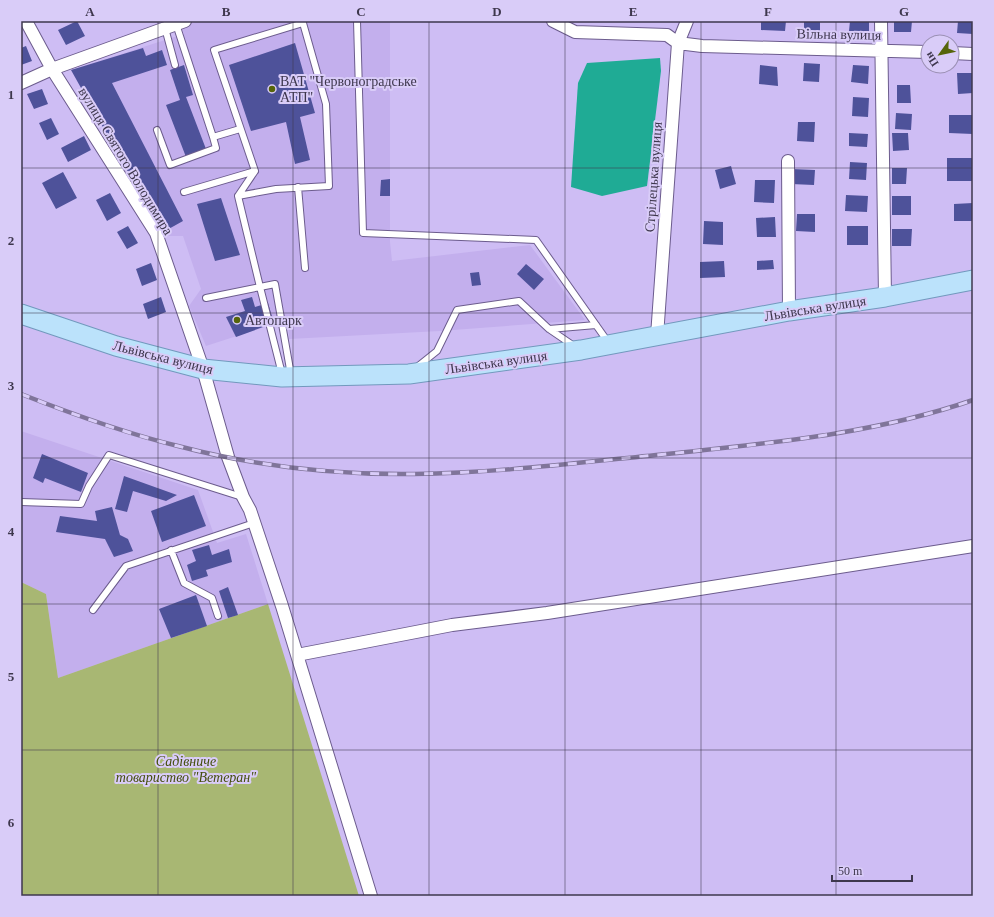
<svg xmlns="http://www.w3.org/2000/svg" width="994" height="917" viewBox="0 0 994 917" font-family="Georgia,serif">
<rect width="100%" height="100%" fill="#cebdf4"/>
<path fill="#c3afed" d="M 199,21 L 390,21 L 390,242 L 392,261 L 530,245 L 585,320 L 440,331 L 289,339 L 288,324 L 277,323 L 206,346 L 189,306 L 201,289 L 183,236 L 164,236 L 71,70 L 184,34 L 181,26 Z
M 21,431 L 198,490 L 217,543 L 246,534 L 268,604 L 58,678 L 46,594 L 21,582 Z"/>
<path fill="#a8b773" d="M 21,582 L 46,594 L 58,678 L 268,604 L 359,896 L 21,896 Z"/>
<path fill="#1fab95" d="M 660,58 L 661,71 L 647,186 L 602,196 L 571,187 L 578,83 L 587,63 Z"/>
<path fill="#4e529a" d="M 77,21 L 85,36 L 66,45 L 58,30 Z
M 761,21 L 786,21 L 785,31 L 761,30 Z
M 804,21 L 820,21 L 820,32 L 804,32 Z
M 850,21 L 869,21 L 869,32 L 849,31 Z
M 894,21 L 912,21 L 911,32 L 894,32 Z
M 958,21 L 973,21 L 973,34 L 957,33 Z
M 295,43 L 315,113 L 300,117 L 310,160 L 295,164 L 286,122 L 251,131 L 229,65 Z
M 26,46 L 32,61 L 21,65 L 21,48 Z
M 143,48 L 146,56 L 162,50 L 167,65 L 112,83 L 183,221 L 165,231 L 155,213 L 152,215 L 71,70 Z
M 804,63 L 820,64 L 819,82 L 803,81 Z
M 184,65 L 193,95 L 186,97 L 206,149 L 186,157 L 166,105 L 180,100 L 170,70 Z
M 760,65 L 777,67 L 778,86 L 759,84 Z
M 853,65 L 869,66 L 868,84 L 851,82 Z
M 957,73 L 973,73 L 973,93 L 958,94 Z
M 897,85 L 910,85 L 911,103 L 897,103 Z
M 42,89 L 48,104 L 34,109 L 27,94 Z
M 853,97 L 869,98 L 868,117 L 852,116 Z
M 896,113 L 912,114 L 911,130 L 895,129 Z
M 949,115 L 973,115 L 973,134 L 949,133 Z
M 51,118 L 59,134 L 47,140 L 39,123 Z
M 798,122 L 815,122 L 814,142 L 797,141 Z
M 849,133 L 868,134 L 867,147 L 849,146 Z
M 892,133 L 908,133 L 909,150 L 893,151 Z
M 84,136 L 91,150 L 68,162 L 61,148 Z
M 947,158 L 973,158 L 973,181 L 947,181 Z
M 850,162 L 867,163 L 866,180 L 849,179 Z
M 731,166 L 736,184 L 720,189 L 715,170 Z
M 892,168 L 907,168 L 906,184 L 892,184 Z
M 792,169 L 815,170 L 814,185 L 791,184 Z
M 63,172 L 77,198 L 56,209 L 42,183 Z
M 390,179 L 390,196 L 380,196 L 381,180 Z
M 755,180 L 775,180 L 774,203 L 754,202 Z
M 110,193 L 121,213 L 107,221 L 96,200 Z
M 846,195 L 868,196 L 867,212 L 845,211 Z
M 892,196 L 911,196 L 911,215 L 892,215 Z
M 221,198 L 240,255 L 215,261 L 197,204 Z
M 973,203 L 973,221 L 954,221 L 954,204 Z
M 797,214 L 815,214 L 815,232 L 796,231 Z
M 775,217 L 776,237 L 757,237 L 756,218 Z
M 704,221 L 723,222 L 723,245 L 703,244 Z
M 128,226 L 138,243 L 127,249 L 117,232 Z
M 847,226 L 868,226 L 868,245 L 847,245 Z
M 892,229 L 912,229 L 911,246 L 892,246 Z
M 773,260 L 774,269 L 757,270 L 757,261 Z
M 724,261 L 725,277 L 700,278 L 700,262 Z
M 151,263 L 157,280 L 142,286 L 136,269 Z
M 526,264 L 544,279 L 534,290 L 517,274 Z
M 479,272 L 481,285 L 472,286 L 470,273 Z
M 161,297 L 166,312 L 148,319 L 143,304 Z
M 252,297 L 255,307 L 268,303 L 274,323 L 236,337 L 226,317 L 245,311 L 241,300 Z
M 42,454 L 88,473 L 81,492 L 45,478 L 43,483 L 33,478 Z
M 124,476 L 177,495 L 166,501 L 133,491 L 127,512 L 115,509 Z
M 194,495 L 206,526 L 162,542 L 151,511 Z
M 112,507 L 120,535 L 128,539 L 133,551 L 114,557 L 105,539 L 56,532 L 60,516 L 97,521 L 95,511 Z
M 209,545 L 212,555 L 229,549 L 232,562 L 206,570 L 208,576 L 192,581 L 187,565 L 196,561 L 192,550 Z
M 228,587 L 238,615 L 228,618 L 219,591 Z
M 196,595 L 207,626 L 171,638 L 159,609 Z"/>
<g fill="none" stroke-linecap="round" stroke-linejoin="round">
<defs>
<path id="lane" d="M 357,21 L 363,233 L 536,240 L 608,342
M 176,24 L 213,137
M 165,28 L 175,65
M 157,130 L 170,165 L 216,148 L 213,137 L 240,129
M 298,187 L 305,268
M 184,192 L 255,171
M 238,196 L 276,189 L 329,186 L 326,104 L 303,23 L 214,50 L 255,171 L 238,196 L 260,287 L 275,284 L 291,375
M 206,298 L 260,287 L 282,374
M 549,329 L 596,325
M 417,367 L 437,351 L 457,310 L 519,301 L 549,329 L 574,346
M 21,502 L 81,504 L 89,486 L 109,455 L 242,497
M 171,550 L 184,583 L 212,598 L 218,616
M 93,610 L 126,566 L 254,523"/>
<path id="street" d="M 26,21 L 52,69 L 156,233 L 203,369 L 228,457 L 243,497 L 250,510 L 282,606 L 371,896
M 553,21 L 575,32 L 667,35 L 678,43 L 702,46 L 928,52
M 881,21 L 885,297
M 952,53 L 973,54
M 21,83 L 52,69 L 185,21
M 788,161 L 789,311
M 657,336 L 678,43 L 687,21
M 297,655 L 452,625 L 547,613 L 973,546"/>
<path id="primary" d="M 21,314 L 116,346 L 203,369 L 282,377 L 409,374 L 581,350 L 789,311 L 885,297 L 973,280"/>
</defs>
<use href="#lane" stroke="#6c5c8d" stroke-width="8"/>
<use href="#street" stroke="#6c5c8d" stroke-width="14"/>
<use href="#primary" stroke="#7299bd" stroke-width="21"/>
<use href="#lane" stroke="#fff" stroke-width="6"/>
<use href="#street" stroke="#fff" stroke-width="12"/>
<use href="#primary" stroke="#bbe2fb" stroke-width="19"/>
<defs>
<path id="rail" d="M 21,394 C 72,414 124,433 178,446 C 254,466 336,475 414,474 C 499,473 583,462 667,454 C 770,443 875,434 973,400"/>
</defs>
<use href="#rail" stroke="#80759a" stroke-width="4.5"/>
<use href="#rail" stroke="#d9ccf8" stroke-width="3" stroke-dasharray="9" stroke-linecap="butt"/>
</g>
<path fill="none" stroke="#3e374d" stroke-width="1" stroke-opacity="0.55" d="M 158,21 L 158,896M 293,21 L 293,896M 429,21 L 429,896M 565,21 L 565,896M 701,21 L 701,896M 836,21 L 836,896M 21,168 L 973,168M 21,313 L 973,313M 21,458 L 973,458M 21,604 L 973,604M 21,750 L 973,750"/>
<g fill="#56650a" stroke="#d9ccf8" stroke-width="1.5">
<circle cx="272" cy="89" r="4"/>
<circle cx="237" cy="320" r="4"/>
</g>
<g text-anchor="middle" stroke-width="4" stroke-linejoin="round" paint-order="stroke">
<g font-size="14" fill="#3e374d" stroke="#d9ccf8">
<text transform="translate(839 34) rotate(1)" y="5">Вільна вулиця</text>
<text transform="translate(126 161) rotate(59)" y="5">вулиця Святого Володимира</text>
<text transform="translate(653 177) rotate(-86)" y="5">Стрілецька вулиця</text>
<text transform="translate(815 308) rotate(-9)" y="5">Львівська вулиця</text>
<text transform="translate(163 357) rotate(14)" y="5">Львівська вулиця</text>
<text transform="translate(496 362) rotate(-8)" y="5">Львівська вулиця</text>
</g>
<g font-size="14" fill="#3e374d" stroke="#d9ccf8" text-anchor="start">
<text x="280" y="86">ВАТ "Червоноградське<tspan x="280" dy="16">АТП"</tspan></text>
<text x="245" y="325">Автопарк</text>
</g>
<g font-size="14" font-style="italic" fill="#444f0d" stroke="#d9ccf8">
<text x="186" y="766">Садівниче<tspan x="186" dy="16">товариство "Ветеран"</tspan></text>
</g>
</g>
<rect width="994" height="917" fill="none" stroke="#d9ccf8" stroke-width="44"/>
<g transform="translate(940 54) rotate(237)"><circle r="19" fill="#d9ccf8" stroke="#9b90b4"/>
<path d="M0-3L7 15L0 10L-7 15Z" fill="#56650a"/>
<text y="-6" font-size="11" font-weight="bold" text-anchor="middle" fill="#3e374d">Пн</text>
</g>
<path d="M832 875v6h80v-6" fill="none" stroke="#3e374d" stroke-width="2"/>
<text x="838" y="875" font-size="12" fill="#3e374d" stroke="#d9ccf8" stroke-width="3" paint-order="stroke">50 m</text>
<rect x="22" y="22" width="950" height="873" fill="none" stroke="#3e374d" stroke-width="1.5"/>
<g font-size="13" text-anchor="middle" font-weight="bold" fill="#3e374d">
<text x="90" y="16">A</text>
<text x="226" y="16">B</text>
<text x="361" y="16">C</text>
<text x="497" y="16">D</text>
<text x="633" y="16">E</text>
<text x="768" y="16">F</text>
<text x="904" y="16">G</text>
<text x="11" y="99">1</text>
<text x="11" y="245">2</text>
<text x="11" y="390">3</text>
<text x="11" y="536">4</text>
<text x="11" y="681">5</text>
<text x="11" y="827">6</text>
</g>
</svg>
